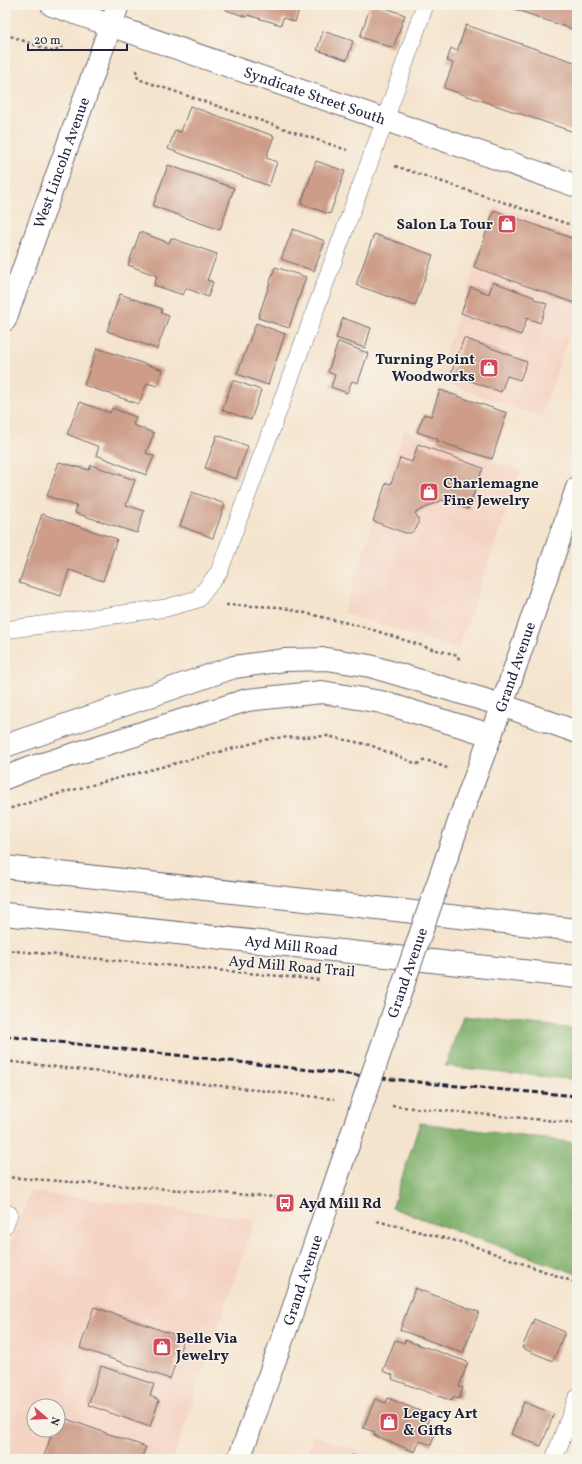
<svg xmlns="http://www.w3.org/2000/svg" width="582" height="1464" viewBox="0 0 582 1464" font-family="Vollkorn,serif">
<rect width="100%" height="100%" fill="#f7f3e8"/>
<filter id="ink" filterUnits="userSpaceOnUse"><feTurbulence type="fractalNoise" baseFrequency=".025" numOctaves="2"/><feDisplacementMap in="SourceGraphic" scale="8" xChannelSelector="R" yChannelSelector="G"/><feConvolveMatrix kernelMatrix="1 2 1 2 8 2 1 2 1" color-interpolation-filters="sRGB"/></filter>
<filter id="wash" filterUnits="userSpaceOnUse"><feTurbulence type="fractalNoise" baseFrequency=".012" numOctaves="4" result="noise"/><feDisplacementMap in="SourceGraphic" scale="16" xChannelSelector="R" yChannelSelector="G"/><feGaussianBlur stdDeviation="0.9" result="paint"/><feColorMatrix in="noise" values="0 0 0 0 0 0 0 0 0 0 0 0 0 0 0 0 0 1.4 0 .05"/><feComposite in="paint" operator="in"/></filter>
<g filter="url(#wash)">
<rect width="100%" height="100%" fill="#f5e4cd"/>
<path fill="#f5d3c2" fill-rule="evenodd" d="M 496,206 L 577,234 L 577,313 L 541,417 L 436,380 Z
M 404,430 L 521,471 L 458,649 L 343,613 Z
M 577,686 L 577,709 L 570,706 Z
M 30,1192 L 255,1219 L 173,1459 L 5,1459 L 5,1260 ZM 34,1406 L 58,1406 L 58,1430 L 34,1430 Z
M 313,1435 L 382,1459 L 304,1459 Z"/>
<path fill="#7fb16c" stroke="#506a54" d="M 463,1016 L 577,1029 L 577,1080 L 445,1066 Z
M 420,1123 L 577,1143 L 577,1274 L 392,1208 Z"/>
<g id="blocks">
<path fill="#cd9d89" d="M 222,5 L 301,5 L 295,22 L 283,18 L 281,25 L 248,15 L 247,17 L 226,10 L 227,7 Z
M 371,5 L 378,5 L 405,15 L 393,48 L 360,37 Z
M 503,5 L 577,5 L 577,31 Z
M 466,25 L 577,63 L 577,133 L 444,88 L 453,63 L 447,61 L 451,48 L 457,51 Z
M 323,31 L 353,41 L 347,60 L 317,50 Z
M 190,106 L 274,136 L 266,158 L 277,162 L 269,186 L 168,149 L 175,130 L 181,132 Z
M 316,161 L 345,171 L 330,214 L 301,204 Z
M 168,165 L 234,188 L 220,230 L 153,206 Z
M 494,210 L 577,240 L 577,304 L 474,267 Z
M 293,229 L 325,241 L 314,271 L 281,259 Z
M 140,232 L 169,243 L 171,238 L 217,254 L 207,280 L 213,282 L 208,297 L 186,288 L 183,295 L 154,285 L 157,276 L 128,265 Z
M 374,234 L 433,255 L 415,306 L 356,285 Z
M 275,267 L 306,277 L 289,328 L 258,318 Z
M 493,282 L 534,297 L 534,299 L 547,304 L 540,323 L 527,318 L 521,335 L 461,313 L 471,287 L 489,294 Z
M 120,294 L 162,309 L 161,313 L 169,316 L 157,349 L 107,331 Z
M 343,318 L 371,328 L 365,348 L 336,338 Z
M 256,323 L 285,334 L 268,385 L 237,374 Z
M 464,338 L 513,356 L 513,357 L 527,362 L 520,380 L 507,376 L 501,392 L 451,374 Z
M 338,342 L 368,353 L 358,383 L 352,381 L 347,393 L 331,387 L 335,375 L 328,372 Z
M 97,348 L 163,370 L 157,386 L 147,383 L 139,404 L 84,385 Z
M 233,380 L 261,390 L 251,420 L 222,410 Z
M 440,390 L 507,413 L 492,459 L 437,441 L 438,439 L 417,432 L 424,414 L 431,416 Z
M 80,402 L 110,413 L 112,408 L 136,417 L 133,425 L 154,433 L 146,453 L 154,456 L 146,475 L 96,455 L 99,447 L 67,434 Z
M 217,435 L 248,446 L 236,479 L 205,468 Z
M 418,444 L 483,468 L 468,509 L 442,500 L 415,513 L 418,518 L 418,524 L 416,529 L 411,533 L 405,533 L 373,521 L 386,483 L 391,484 L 400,458 L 412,462 Z
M 59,462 L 89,470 L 91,465 L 135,480 L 126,505 L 144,511 L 137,533 L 75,513 L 77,506 L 47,496 Z
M 192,492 L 225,504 L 213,538 L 180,526 Z
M 42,514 L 117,539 L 103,581 L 69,570 L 61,596 L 19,583 Z
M 415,1288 L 479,1312 L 463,1353 L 400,1330 Z
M 94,1307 L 184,1338 L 170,1379 L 80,1348 Z
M 534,1319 L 565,1332 L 553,1361 L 522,1348 Z
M 395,1340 L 404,1343 L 405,1340 L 468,1362 L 459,1387 L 463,1388 L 459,1399 L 453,1397 L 452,1401 L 392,1379 L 393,1375 L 383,1371 Z
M 101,1366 L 154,1384 L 150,1396 L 159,1400 L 150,1427 L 88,1405 Z
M 388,1398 L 430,1415 L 427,1423 L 438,1427 L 431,1445 L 420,1441 L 415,1452 L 374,1435 L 375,1432 L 363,1428 L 375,1399 L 386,1403 Z
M 524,1402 L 554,1414 L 541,1446 L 511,1434 Z
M 58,1416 L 146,1447 L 141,1459 L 43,1459 L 53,1430 L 58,1430 Z
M 351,1455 L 362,1458 L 363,1455 L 375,1459 L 350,1459 Z"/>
</g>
</g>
<g filter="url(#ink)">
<use href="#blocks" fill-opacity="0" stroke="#6c666e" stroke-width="1"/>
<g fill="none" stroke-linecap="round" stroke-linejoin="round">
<defs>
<path id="service" d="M 5,630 L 166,608 L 198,599 L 219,572 L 385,120 L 425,5
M 5,1225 L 9,1214
M 554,1459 L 577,1398"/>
<g id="minor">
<path id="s1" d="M 52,5 L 577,186"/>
<path id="s2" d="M 5,320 L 118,5"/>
</g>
<g id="secondary">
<path d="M 5,746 L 234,667 L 285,660 L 327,659 L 370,666 L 502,705 L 577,732"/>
<path d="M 5,778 L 30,768 L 247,700 L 322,692 L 381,702 L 491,735"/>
<path id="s3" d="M 464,807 L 502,705 L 577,488"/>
<path d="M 5,867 L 577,930"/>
<path id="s4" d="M 5,914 L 577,977"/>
<path id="s5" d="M 239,1459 L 290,1318 L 331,1195"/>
</g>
</defs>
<use href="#service" stroke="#6c666e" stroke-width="18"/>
<use href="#minor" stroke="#6c666e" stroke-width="24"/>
<use href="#secondary" stroke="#6c666e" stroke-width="24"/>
<path stroke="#6c666e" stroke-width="2.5" stroke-dasharray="3 3" stroke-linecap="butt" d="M 5,34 L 54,52 L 64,45
M 136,70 L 138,79 L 347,150
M 395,166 L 577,227
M 226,605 L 280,607 L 364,627 L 432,649 L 458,655 L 459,660
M 5,810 L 61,793 L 273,738 L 327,736 L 370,745 L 417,764 L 426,760 L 447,768
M 5,950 L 321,980
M 5,1061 L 334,1099
M 392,1106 L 577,1123
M 5,1177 L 275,1197
M 377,1221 L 468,1244 L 577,1283"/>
<use href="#service" stroke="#fff" stroke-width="17"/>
<use href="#minor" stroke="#fff" stroke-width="22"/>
<use href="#secondary" stroke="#fff" stroke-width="22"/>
<path stroke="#22223b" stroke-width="3" stroke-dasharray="6 3" stroke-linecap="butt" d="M 5,1036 L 436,1084 L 577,1096"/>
<defs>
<g id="secondary-bridge">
<path id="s6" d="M 331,1195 L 464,807"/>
</g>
</defs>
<use href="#secondary-bridge" stroke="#6c666e" stroke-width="24" stroke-linecap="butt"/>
<use href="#secondary-bridge" stroke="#fff" stroke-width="22"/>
</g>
</g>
<defs>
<symbol id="shop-square" viewBox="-11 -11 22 22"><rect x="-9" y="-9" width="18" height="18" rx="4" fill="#d1495b" stroke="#f7f3e8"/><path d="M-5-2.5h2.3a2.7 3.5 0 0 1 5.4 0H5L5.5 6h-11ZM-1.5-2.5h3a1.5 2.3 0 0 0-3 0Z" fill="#fff"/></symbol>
<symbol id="bus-square" viewBox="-11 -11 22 22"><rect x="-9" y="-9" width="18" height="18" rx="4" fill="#d1495b" stroke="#f7f3e8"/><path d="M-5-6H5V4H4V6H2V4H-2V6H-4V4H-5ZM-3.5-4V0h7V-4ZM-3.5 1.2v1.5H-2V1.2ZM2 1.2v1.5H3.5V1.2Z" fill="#fff"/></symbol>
</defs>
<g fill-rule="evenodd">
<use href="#shop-square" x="496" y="213" width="22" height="22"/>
<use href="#shop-square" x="478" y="357" width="22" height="22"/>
<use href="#shop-square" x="418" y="481" width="22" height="22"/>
<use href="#bus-square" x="274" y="1192" width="22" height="22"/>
<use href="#shop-square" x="151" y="1336" width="22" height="22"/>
<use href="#shop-square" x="378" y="1411" width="22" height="22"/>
</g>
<g text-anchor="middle" stroke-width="3" stroke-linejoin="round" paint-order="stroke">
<g font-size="15" fill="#22223b" stroke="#f7f3e8">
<text dy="5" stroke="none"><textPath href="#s1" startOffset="278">Syndicate Street South</textPath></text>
<text dy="5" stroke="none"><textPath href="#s2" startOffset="167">West Lincoln Avenue</textPath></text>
<text dy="5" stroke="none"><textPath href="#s3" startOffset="149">Grand Avenue</textPath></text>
<text dy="5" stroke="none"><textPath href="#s4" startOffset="288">Ayd Mill Road</textPath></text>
<text transform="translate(292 966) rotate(5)" y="5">Ayd Mill Road Trail</text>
<text dy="5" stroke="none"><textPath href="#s6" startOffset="235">Grand Avenue</textPath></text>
<text dy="5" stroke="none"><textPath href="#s5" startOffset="190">Grand Avenue</textPath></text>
</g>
<g font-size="15" font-weight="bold" fill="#22223b" stroke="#f7f3e8" text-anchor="start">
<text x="493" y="229" text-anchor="end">Salon La Tour</text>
<text x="475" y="364" text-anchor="end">Turning Point<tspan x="475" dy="17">Woodworks</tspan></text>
<text x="443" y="488">Charlemagne<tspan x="443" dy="17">Fine Jewelry</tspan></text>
<text x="299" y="1208">Ayd Mill Rd</text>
<text x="176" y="1343">Belle Via<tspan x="176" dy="17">Jewelry</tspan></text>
<text x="403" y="1418">Legacy Art<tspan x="403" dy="17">&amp; Gifts</tspan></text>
</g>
</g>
<rect width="582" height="1464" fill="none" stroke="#f7f3e8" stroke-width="20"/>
<g transform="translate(46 1418) rotate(109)"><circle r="19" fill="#f7f3e8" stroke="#a29fa3"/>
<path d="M0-3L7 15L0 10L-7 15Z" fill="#d1495b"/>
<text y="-6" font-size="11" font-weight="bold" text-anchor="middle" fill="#22223b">N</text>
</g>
<path d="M28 44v6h99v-6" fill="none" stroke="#22223b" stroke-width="2"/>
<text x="34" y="44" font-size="12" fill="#22223b" stroke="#f7f3e8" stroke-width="3" paint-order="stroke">20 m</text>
</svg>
